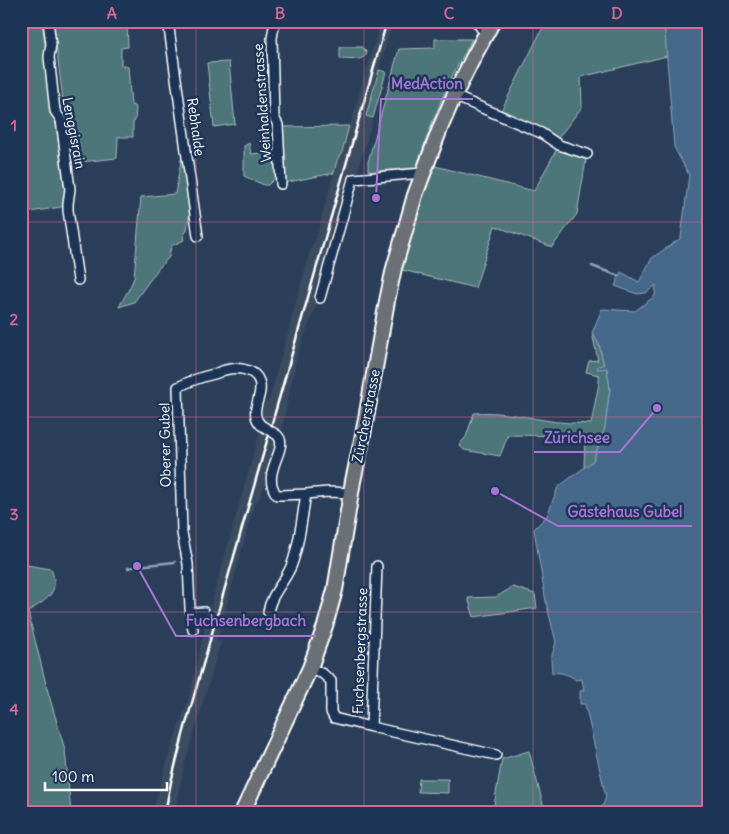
<svg xmlns="http://www.w3.org/2000/svg" width="729" height="834" viewBox="0 0 729 834" font-family="Delius,sans-serif">
<rect width="100%" height="100%" fill="#2b3f5b"/>
<filter id="ink" filterUnits="userSpaceOnUse"><feTurbulence type="fractalNoise" baseFrequency=".02" numOctaves="2"/><feDisplacementMap in="SourceGraphic" scale="10" xChannelSelector="R" yChannelSelector="G"/><feConvolveMatrix kernelMatrix="1 2 1 2 8 2 1 2 1" color-interpolation-filters="sRGB"/></filter>
<g filter="url(#ink)">
<path fill="#3b4b60" d="M 381,21 L 393,21 L 366,115 L 373,118 L 357,174 L 352,174 L 317,304 L 298,352 L 280,437 L 259,500 L 255,502 L 217,641 L 221,642 L 185,763 L 174,813 L 153,813 L 155,803 L 171,748 L 190,695 L 205,626 L 260,430 L 257,429 L 265,401 L 269,400 L 312,244 L 315,242 L 337,160 L 342,152 Z"/>
<path fill="#4e767a" stroke="#a6babc" d="M 21,21 L 42,21 L 67,206 L 30,212 L 21,169 Z
M 53,21 L 127,21 L 128,47 L 121,48 L 121,65 L 128,67 L 131,105 L 136,107 L 135,121 L 133,122 L 133,137 L 118,137 L 117,158 L 71,163 Z
M 546,21 L 664,21 L 667,56 L 581,77 L 582,107 L 555,142 L 499,115 Z
M 435,39 L 472,39 L 450,80 L 432,123 L 417,166 L 413,168 L 371,172 L 368,170 L 368,162 L 399,49 L 435,48 Z
M 340,47 L 362,47 L 366,51 L 367,54 C 361,62 349,59 340,59 Z
M 229,62 L 235,124 L 214,127 L 207,63 Z
M 379,70 L 386,72 L 373,118 L 366,116 Z
M 349,126 L 342,152 L 337,160 L 334,173 L 283,183 L 280,127 Z
M 249,143 L 251,154 L 277,152 L 278,175 L 268,185 L 264,185 L 244,176 L 244,146 Z
M 559,145 L 587,154 L 577,214 L 552,247 L 495,226 L 475,288 L 394,268 L 427,164 L 534,191 Z
M 182,155 L 190,211 L 187,230 L 183,237 L 184,240 L 171,246 L 169,257 L 158,269 L 134,302 L 119,307 C 124,297 130,289 134,278 L 141,197 L 175,194 Z
M 592,333 L 599,344 L 604,365 L 597,368 L 607,368 L 610,388 L 605,428 L 593,461 L 584,468 L 585,436 L 508,435 L 500,456 L 464,450 L 459,445 L 466,437 L 474,413 C 497,411 521,416 544,420 C 559,423 575,423 591,424 L 599,383 L 599,375 L 586,372 L 589,361 L 598,360 Z
M 21,564 L 51,569 C 61,594 46,599 28,612 L 48,692 L 65,750 L 71,813 L 21,813 Z
M 513,587 L 535,594 L 537,608 L 474,617 L 468,598 L 496,597 Z
M 529,751 L 544,808 L 535,813 L 494,813 L 494,805 L 502,759 Z
M 419,779 L 448,779 L 448,793 L 418,792 Z"/>
<path fill="#44678b" stroke="#8fa4b9" d="M 664,21 L 708,21 L 708,813 L 600,813 L 606,797 L 585,704 L 580,704 L 580,691 L 584,690 L 582,679 L 576,680 C 569,674 561,672 552,673 L 551,659 L 556,642 L 546,602 L 534,529 L 547,516 L 558,487 L 593,461 L 605,428 L 610,388 L 607,368 L 597,369 L 598,366 L 604,365 L 599,344 L 592,333 L 602,309 L 635,311 L 655,296 L 656,285 L 646,293 L 637,294 L 615,286 L 621,272 L 639,282 L 652,258 L 681,238 L 689,175 L 674,147 Z"/>
<g fill="none" stroke-linecap="round" stroke-linejoin="round">
<path stroke="#8fa4b9" stroke-width="2.5" d="M 592,266 L 619,276
M 128,568 L 137,566 L 175,562"/>
<defs>
<path id="minor" d="M 48,21 L 51,44 L 49,57 L 55,111 L 61,120 L 70,189 L 68,204 L 68,210 L 78,280
M 168,21 L 198,236
M 275,21 L 272,38 L 274,117 L 278,125 L 281,184
M 476,21 L 481,28 L 487,32
M 454,96 L 541,133 L 559,145 L 587,154
M 320,298 L 353,179 L 423,173
M 277,435 C 291,447 259,473 277,495 L 281,495 L 306,494
M 268,612 C 271,593 286,581 292,564 C 300,542 302,517 306,494 L 328,492 L 351,493
M 191,613 L 204,612
M 193,630 L 190,608 L 188,564 L 182,533 L 178,387 C 190,381 201,377 214,374 C 218,373 221,371 225,370 C 236,367 254,368 259,381 C 265,396 247,411 261,425
M 310,668 L 323,674 L 331,681 L 331,712 L 334,718 L 371,727 L 377,566
M 371,727 L 496,755"/>
<path id="primary" d="M 242,813 L 310,668 L 325,626 L 335,590 L 353,481 L 363,435 L 387,301 L 394,268 L 404,234 L 415,195 L 441,126 L 454,96 L 474,56 L 493,21"/>
</defs>
<use href="#minor" stroke="#fff" stroke-width="12"/>
<use href="#primary" stroke="#fff" stroke-width="18"/>
<use href="#minor" stroke="#1d3557" stroke-width="9"/>
<use href="#primary" stroke="#6b6f75" stroke-width="14"/>
<path stroke="#fff" stroke-width="2.5" d="M 165,813 L 171,782 L 184,731 L 387,21"/>
<defs>
<path id="minor-bridge" d="M 261,425 L 277,435"/>
</defs>
<use href="#minor-bridge" stroke="#fff" stroke-width="12" stroke-linecap="butt"/>
<use href="#minor-bridge" stroke="#1d3557" stroke-width="9"/>
</g>
</g>
<path fill="none" stroke="#d76994" stroke-width="1" stroke-opacity="0.55" d="M 196,21 L 196,813M 364,21 L 364,813M 533,21 L 533,813M 21,222 L 708,222M 21,417 L 708,417M 21,612 L 708,612"/>
<g text-anchor="middle" stroke-width="5" stroke-linejoin="round" paint-order="stroke">
<g font-size="14" fill="#fff" stroke="#1d3557">
<text transform="translate(262 103) rotate(-94)" y="5">Weinhaldenstrasse</text>
<text transform="translate(196 127) rotate(82)" y="5">Rebhalde</text>
<text transform="translate(74 133) rotate(79)" y="5">Lenggisrain</text>
<text transform="translate(366 416) rotate(-79)" y="5">Zürcherstrasse</text>
<text transform="translate(165 445) rotate(-91)" y="5">Oberer Gubel</text>
<text transform="translate(360 651) rotate(-88)" y="5">Fuchsenbergstrasse</text>
</g>
</g>
<path fill="none" stroke="#a976d5" stroke-width="2" d="M376 198L381 99H473M657 408L620 452H534M495 491L558 526H692M137 566L176 636H316"/>
<g fill="#a976d5" stroke="#1d3557" stroke-width="2">
<circle cx="376" cy="198" r="5"/>
<circle cx="657" cy="408" r="5"/>
<circle cx="495" cy="491" r="5"/>
<circle cx="137" cy="566" r="5"/>
</g>
<g font-size="15" text-anchor="middle" font-weight="bold" fill="#a976d5" stroke="#1d3557" stroke-width="5" stroke-linejoin="round" paint-order="stroke">
<text x="427" y="89">MedAction</text>
<text x="577" y="443">Zürichsee</text>
<text x="625" y="517">Gästehaus Gubel</text>
<text x="246" y="626">Fuchsenbergbach</text>
</g>
<rect width="729" height="834" fill="none" stroke="#1d3557" stroke-width="55"/>
<path d="M45 782v8h122v-8" fill="none" stroke="#ffffff" stroke-width="2.5"/>
<text x="52" y="782" font-size="15" fill="#ffffff" stroke="#1d3557" stroke-width="4" paint-order="stroke">100 m</text>
<rect x="28" y="28" width="674" height="778" fill="none" stroke="#d76994" stroke-width="2"/>
<g font-size="16" text-anchor="middle" font-weight="bold" fill="#d76994">
<text x="112" y="19">A</text>
<text x="280" y="19">B</text>
<text x="449" y="19">C</text>
<text x="617" y="19">D</text>
<text x="14" y="131">1</text>
<text x="14" y="325">2</text>
<text x="14" y="520">3</text>
<text x="14" y="715">4</text>
</g>
</svg>
